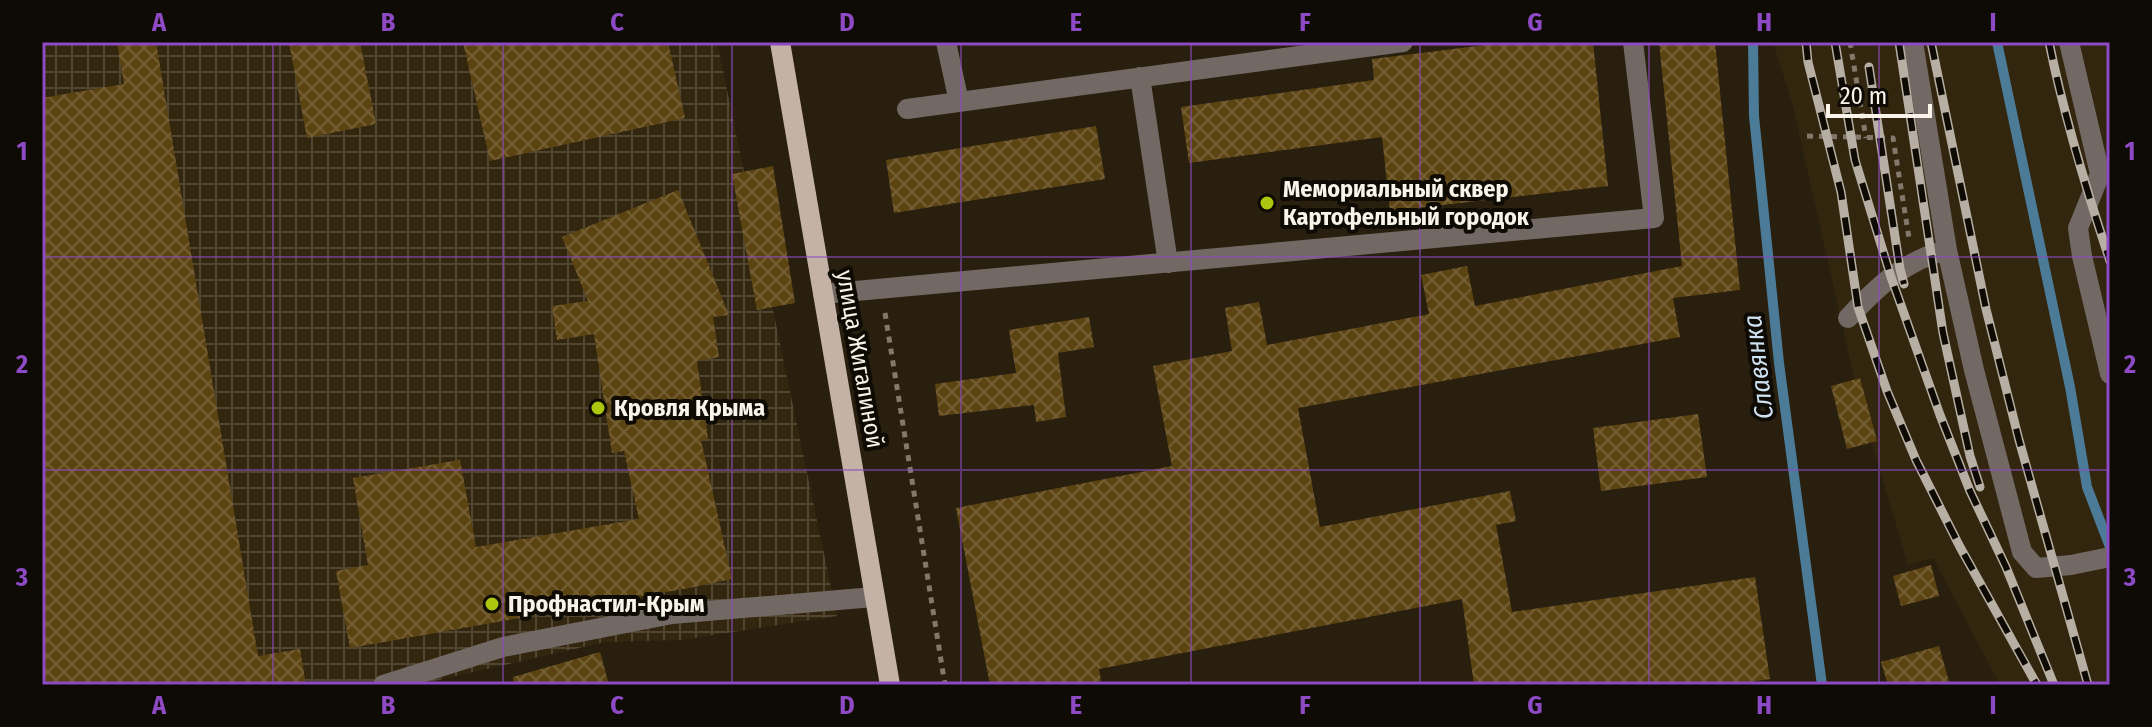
<svg xmlns="http://www.w3.org/2000/svg" width="2152" height="727" viewBox="0 0 2152 727" font-family="'Fira Sans Condensed',sans-serif">
<defs>
<pattern id="industrial-grid" width="8" height="8" patternUnits="userSpaceOnUse" patternTransform="scale(2)"><rect width="8" height="8" fill="#33260f"/><path d="M0 4h8M4 0v8" fill="none" stroke="#514632"/></pattern>
<pattern id="building-cross-hatch" width="8" height="8" patternUnits="userSpaceOnUse" patternTransform="scale(2)"><rect width="8" height="8" fill="#5c4312"/><path d="M0 0l8 8M0 8l8-8" fill="none" stroke="#745f34"/></pattern>
</defs>
<rect width="100%" height="100%" fill="#291f0f"/>
<path fill="url(#industrial-grid)" d="M 42,42 L 717,42 L 837,616 L 681,640 L 605,642 L 417,685 L 42,685 Z"/>
<path fill="#33260f" d="M 1773,42 L 2110,42 L 2110,685 L 2000,685 L 1933,558 L 1908,565 L 1859,400 L 1793,106 Z"/>
<g fill="none" stroke-linecap="round" stroke-linejoin="round">
<path stroke="#4b7b96" stroke-width="10" d="M 1753,42 L 1754,116 L 1779,363 L 1822,685
M 1997,42 L 2070,387 L 2087,487 L 2110,547"/>
</g>
<path fill="url(#building-cross-hatch)" d="M 117,42 L 156,42 L 258,656 L 300,649 L 306,685 L 42,685 L 42,98 L 124,84 Z
M 289,42 L 360,42 L 376,124 L 307,138 Z
M 463,42 L 668,42 L 685,118 L 490,161 Z
M 1510,42 L 1593,42 L 1608,186 L 1390,211 L 1382,137 L 1189,163 L 1181,107 L 1374,80 L 1372,59 Z
M 1659,42 L 1715,42 L 1740,290 L 1673,298 L 1680,337 L 1298,408 L 1320,527 L 1510,491 L 1516,521 L 1496,525 L 1512,612 L 1755,577 L 1770,679 L 1729,685 L 1474,685 L 1462,599 L 1099,669 L 1101,681 L 1079,685 L 990,685 L 956,508 L 1172,466 L 1153,366 L 1232,351 L 1225,308 L 1259,302 L 1267,345 L 1429,314 L 1421,275 L 1467,266 L 1475,306 L 1682,266 Z
M 1096,126 L 1105,179 L 894,213 L 886,160 Z
M 773,166 L 795,303 L 757,310 L 732,174 Z
M 678,190 L 729,315 L 713,317 L 719,357 L 697,361 L 708,439 L 701,440 L 732,579 L 689,588 L 350,648 L 336,571 L 368,565 L 353,478 L 460,460 L 476,547 L 639,519 L 624,451 L 612,453 L 594,334 L 557,340 L 552,306 L 588,301 L 562,237 Z
M 1089,317 L 1094,347 L 1058,353 L 1066,417 L 1036,422 L 1034,405 L 939,416 L 935,384 L 1016,373 L 1009,330 Z
M 1860,378 L 1877,441 L 1847,449 L 1831,386 Z
M 1698,414 L 1707,477 L 1601,491 L 1593,428 Z
M 1931,565 L 1939,596 L 1901,606 L 1893,576 Z
M 1939,646 L 1950,685 L 1888,685 L 1881,662 Z
M 600,652 L 609,685 L 514,685 L 513,677 Z"/>
<g fill="none" stroke-linecap="round" stroke-linejoin="round">
<path stroke="#82796c" stroke-width="5" stroke-dasharray="6 6" stroke-linecap="butt" d="M 1850,42 L 1866,138
M 1807,136 L 1893,138 L 1909,238
M 885,313 L 945,685"/>
<path stroke="#726964" stroke-width="20" d="M 946,42 L 959,102
M 1913,42 L 1947,250 L 1974,370 L 2022,552 L 2036,568 L 2071,565 L 2110,557
M 2069,42 L 2100,174 L 2078,228 L 2082,256 L 2110,374
M 1140,77 L 1168,263
M 907,109 L 1403,42
M 823,294 L 1654,218 L 1633,42
M 1848,318 C 1877,287 1905,260 1947,250
M 383,685 L 503,647 L 672,614 L 874,597"/>
<path stroke="#c5b2a7" stroke-width="20" d="M 780,42 L 890,685"/>
<defs>
<path id="rail" d="M 1806,42 L 1808,62 L 1841,192 L 1858,307 L 1887,391 L 1916,460 L 1960,547 L 2037,685
M 1835,42 L 1855,160 L 1891,277 L 1940,415 L 1970,491 L 2006,567 L 2054,685
M 1899,42 L 1943,333 L 1970,456 L 1980,487
M 1931,42 L 1986,309 L 2019,440 L 2088,685
M 2049,42 C 2064,116 2086,189 2110,261
M 1869,67 L 1900,269 L 1904,284"/>
</defs>
<use href="#rail" stroke="#b7afa3" stroke-width="9"/>
<use href="#rail" stroke="#0e0a04" stroke-width="6" stroke-dasharray="18" stroke-linecap="butt"/>
</g>
<path fill="none" stroke="#8e4ac5" stroke-width="2" stroke-opacity="0.55" d="M 273,42 L 273,685M 503,42 L 503,685M 732,42 L 732,685M 961,42 L 961,685M 1191,42 L 1191,685M 1420,42 L 1420,685M 1649,42 L 1649,685M 1879,42 L 1879,685M 42,257 L 2110,257M 42,470 L 2110,470"/>
<g fill="#adc610" stroke="#0e0a04" stroke-width="3">
<circle cx="1267" cy="203" r="8"/>
<circle cx="598" cy="408" r="8"/>
<circle cx="492" cy="604" r="8"/>
</g>
<g text-anchor="middle" stroke-width="8" stroke-linejoin="round" paint-order="stroke">
<g font-size="24" font-weight="bold" fill="#faf3e9" stroke="#0e0a04" text-anchor="start">
<text x="1283" y="197">Мемориальный сквер<tspan x="1283" dy="28">Картофельный городок</tspan></text>
<text x="614" y="416">Кровля Крыма</text>
<text x="508" y="612">Профнастил-Крым</text>
</g>
<g font-size="24" fill="#faf3e9" stroke="#0e0a04">
<text transform="translate(860 359) rotate(80)" y="8">улица Жигалиной</text>
</g>
<g font-size="26" font-style="italic" fill="#cfe2f2" stroke="#0e0a04">
<text transform="translate(1758 367) rotate(-97)" y="9">Славянка</text>
</g>
</g>
<rect width="2152" height="727" fill="none" stroke="#0e0a04" stroke-width="88"/>
<path d="M1828 104v12h102v-12" fill="none" stroke="#faf3e9" stroke-width="4"/>
<text x="1840" y="104" font-size="24" fill="#faf3e9" stroke="#0e0a04" stroke-width="6" paint-order="stroke">20 m</text>
<rect x="44" y="44" width="2064" height="639" fill="none" stroke="#8e4ac5" stroke-width="3"/>
<g font-size="26" text-anchor="middle" font-weight="bold" fill="#8e4ac5">
<text x="159" y="31">A</text>
<text x="388" y="31">B</text>
<text x="617" y="31">C</text>
<text x="847" y="31">D</text>
<text x="1076" y="31">E</text>
<text x="1305" y="31">F</text>
<text x="1535" y="31">G</text>
<text x="1764" y="31">H</text>
<text x="1993" y="31">I</text>
<text x="22" y="160">1</text>
<text x="2130" y="160">1</text>
<text x="22" y="373">2</text>
<text x="2130" y="373">2</text>
<text x="22" y="586">3</text>
<text x="2130" y="586">3</text>
<text x="159" y="714">A</text>
<text x="388" y="714">B</text>
<text x="617" y="714">C</text>
<text x="847" y="714">D</text>
<text x="1076" y="714">E</text>
<text x="1305" y="714">F</text>
<text x="1535" y="714">G</text>
<text x="1764" y="714">H</text>
<text x="1993" y="714">I</text>
</g>
</svg>
